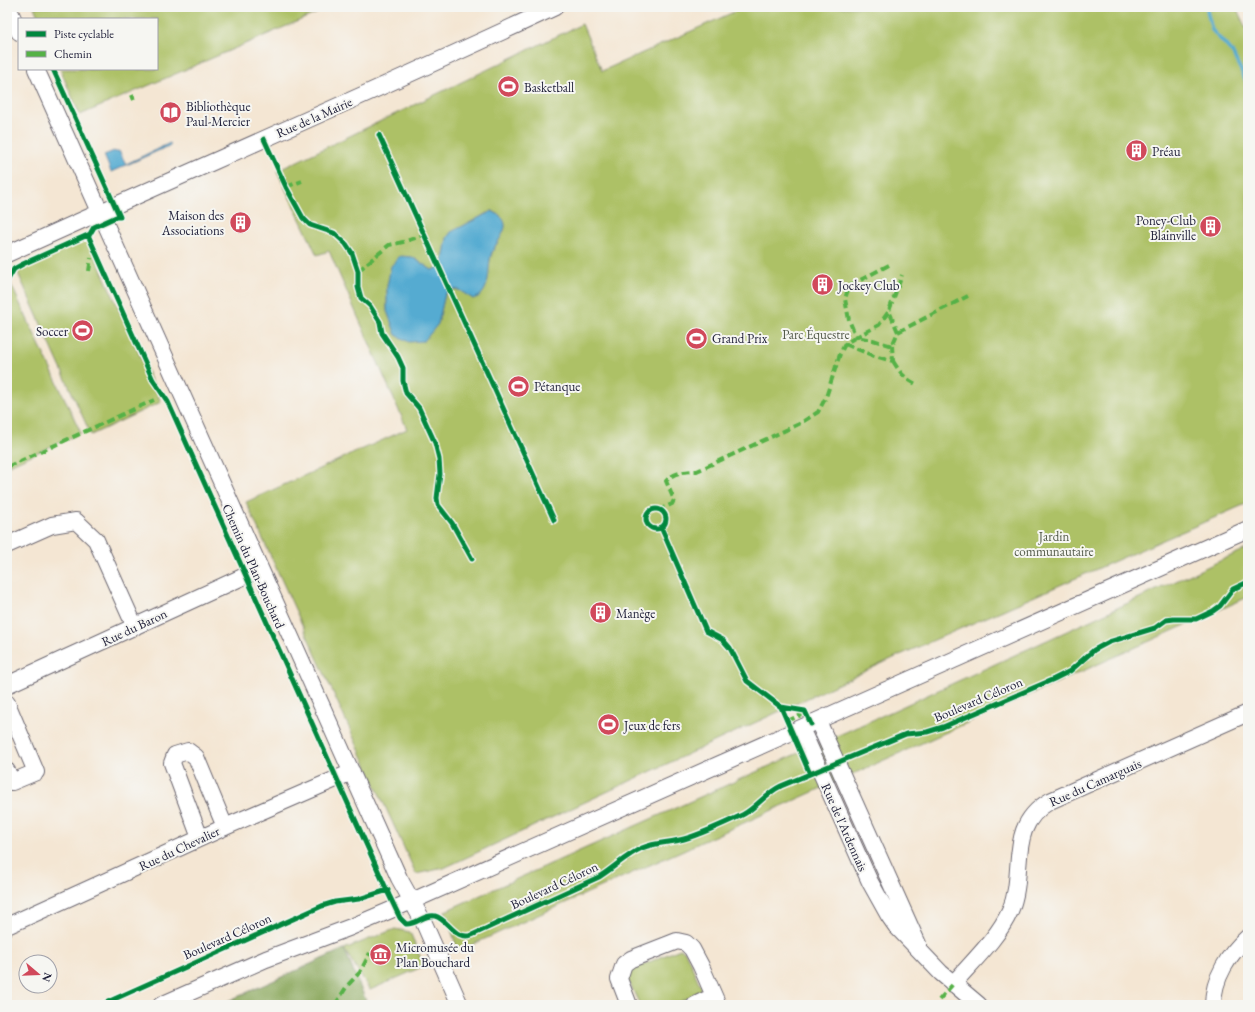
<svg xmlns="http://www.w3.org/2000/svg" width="1255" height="1012" viewBox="0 0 1255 1012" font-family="'EB Garamond',serif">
<rect width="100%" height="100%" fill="#f6f6f2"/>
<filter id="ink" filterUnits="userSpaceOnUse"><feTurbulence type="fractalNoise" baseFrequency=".025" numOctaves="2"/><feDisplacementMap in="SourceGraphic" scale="8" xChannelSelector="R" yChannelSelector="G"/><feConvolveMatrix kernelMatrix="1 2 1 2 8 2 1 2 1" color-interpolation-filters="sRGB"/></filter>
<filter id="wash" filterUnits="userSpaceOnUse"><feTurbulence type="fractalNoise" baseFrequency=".012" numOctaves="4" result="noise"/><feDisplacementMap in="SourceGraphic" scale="16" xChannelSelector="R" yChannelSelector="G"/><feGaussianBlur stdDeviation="0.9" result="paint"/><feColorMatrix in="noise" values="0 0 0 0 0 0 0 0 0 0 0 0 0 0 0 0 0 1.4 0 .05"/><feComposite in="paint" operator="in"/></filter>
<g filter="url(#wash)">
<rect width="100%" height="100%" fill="#f4e6d3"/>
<path fill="#adc166" stroke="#687250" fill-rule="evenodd" d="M 34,7 L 331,7 L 80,115 L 60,69 L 157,69 L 157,19 L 39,19 Z
M 745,7 L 1236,7 L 1248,33 L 1248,503 L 900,655 L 444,868 L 416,874 L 246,502 L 407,429 L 329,251 L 317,255 L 277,171 L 582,24 L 602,71 ZM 492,211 L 500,215 C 500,222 502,230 500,237 C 499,242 493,248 492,253 C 486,268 491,286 478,297 L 467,295 L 459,290 L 452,289 L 445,294 L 438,324 L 396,335 L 387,311 L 387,286 L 412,257 L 432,270 L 442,266 L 447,238 L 485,214 Z
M 83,239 L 85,239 L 89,244 L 95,256 L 161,402 L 91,435 L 17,271 L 25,266 Z
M 7,276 L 81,433 L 7,466 Z
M 1248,548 L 1248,597 L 458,951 L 445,911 L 897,709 Z
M 395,929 L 410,932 L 424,966 L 370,990 L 344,949 Z
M 680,949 L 685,951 L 701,987 L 699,993 L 673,1005 L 640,1005 L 626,976 L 628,971 Z"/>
<path fill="#8aa75b" stroke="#56644b" d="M 344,949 L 368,1005 L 219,1005 Z"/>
<path fill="#54abd1" stroke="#3b6686" d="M 170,143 L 171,145 L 111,172 L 104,155 L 114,151 L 115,152 L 119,151 L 126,164 Z
M 492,211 C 498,214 506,219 505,227 C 503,237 494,245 491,255 C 488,266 490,279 485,289 C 482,295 479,297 473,299 L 459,290 L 452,289 L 445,294 L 438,324 L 424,341 L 409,342 L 396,335 L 387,311 L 387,286 L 391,266 L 400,256 L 412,257 L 432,270 L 442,266 L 447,238 L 451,232 Z"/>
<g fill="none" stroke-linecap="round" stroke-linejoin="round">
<path stroke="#54abd1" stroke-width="3.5" d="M 1208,7 L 1207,11 L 1212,30 L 1232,52 L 1248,85"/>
</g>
</g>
<g filter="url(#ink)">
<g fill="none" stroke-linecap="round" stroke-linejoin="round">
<defs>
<path id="minor" d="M 8,7 L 19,32
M 36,69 L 399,878 L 424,923 L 460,1005
M 7,254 C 190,171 374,92 555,7
M 7,545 L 52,525 L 76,521 L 96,540 L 135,627
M 7,685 L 260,569
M 7,703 L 36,772 L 12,782 L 7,771
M 818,721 L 918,944
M 801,728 L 870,882 L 889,916 L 896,926 L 941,973 L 979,1005
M 200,838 L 172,763 L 175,755 L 188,751 L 196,757 L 225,827
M 7,926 L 225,827 L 352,772
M 953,984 C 972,962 998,938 1010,911 C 1027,871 1005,827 1050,801 L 1248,713
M 161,1005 L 266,959 L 351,927 L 412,901 L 1248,529
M 629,1005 L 619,979 L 624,964 L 631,959 L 677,941 L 686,943 L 692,949 L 701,966 L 718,1005
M 695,1005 L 714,996
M 1213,1005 C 1213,978 1229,954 1248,937"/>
</defs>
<use href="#minor" stroke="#6c6770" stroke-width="18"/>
<use href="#minor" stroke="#fff" stroke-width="16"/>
<path stroke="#55b146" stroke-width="4" stroke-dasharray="8 4" stroke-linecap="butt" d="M 132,95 L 134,100
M 286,187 L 302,181
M 889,265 L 849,286 L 845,299 L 849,320 L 856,337 L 879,325 L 889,311
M 89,271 L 91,258
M 358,271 L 389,245 L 403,242 L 424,235
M 898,332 L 968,296
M 845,344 L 874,356 L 893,361 L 892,346
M 893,361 C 901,374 904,378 918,385
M 7,467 L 154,400
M 657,508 L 663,508 L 672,504 L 674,500 L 666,481 C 674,472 686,471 697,471 L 799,424 L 818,412 L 826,397 L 840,354 L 845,344 L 856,337 L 873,340 L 892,346 L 898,332 L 889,311 L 902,275
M 787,721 L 806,713
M 939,1000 L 953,984
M 335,1005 L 347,986 L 360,972 L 370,953"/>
<defs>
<path id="cycleway" d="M 379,135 L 554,520
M 264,139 L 286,187 L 303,218 L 310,225 L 334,233 L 346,244 L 352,253 L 358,271 L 358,287 L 361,298 L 370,306 L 380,322 L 382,333 L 398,357 L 403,368 L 403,381 L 406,393 L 419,408 L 435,443 L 439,459 L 440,474 L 437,498 L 438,505 L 452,523 L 472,559
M 88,235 L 153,380 L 168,402 L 389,895 L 400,918 L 406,924 C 416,925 424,914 435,916 C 449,920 455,941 472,935 L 599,877 C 614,868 626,855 642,848 C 656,842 670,843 684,839 C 704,833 725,823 744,814 C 758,806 766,793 781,786 L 906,734 L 927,732 L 943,727 L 1054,679 L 1070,671 L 1094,650 L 1109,642 L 1155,628 L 1166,620 L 1174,619 L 1196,619 L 1213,611 L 1220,606 L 1233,589 L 1248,582
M 7,281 L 14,269 L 23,264 L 90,234 L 94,227 L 116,217 L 120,217 L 53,69
M646 519a10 10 0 1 1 20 0a10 10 0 1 1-20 0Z
M 661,527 L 706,631 L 723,640 L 730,648 L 747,681 L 781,707 L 805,711 L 811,724
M 781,707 L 810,774
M 101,1005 L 322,906 L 335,902 L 359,899 L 388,890"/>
</defs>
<use href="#cycleway" stroke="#f6f6f2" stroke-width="8"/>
<use href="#cycleway" stroke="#00873e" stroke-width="5"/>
</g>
</g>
<defs>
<symbol id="stadium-disc" viewBox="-11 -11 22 22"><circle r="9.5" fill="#d1495b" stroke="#f6f6f2"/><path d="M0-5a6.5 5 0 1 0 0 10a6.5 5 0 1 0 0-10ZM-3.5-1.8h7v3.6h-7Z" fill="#fff"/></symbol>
<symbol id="library-disc" viewBox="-11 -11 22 22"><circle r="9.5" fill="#d1495b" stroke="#f6f6f2"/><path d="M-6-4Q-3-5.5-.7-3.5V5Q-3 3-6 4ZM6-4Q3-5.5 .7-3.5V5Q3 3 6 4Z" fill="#fff"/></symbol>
<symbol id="building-disc" viewBox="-11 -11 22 22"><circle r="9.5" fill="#d1495b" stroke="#f6f6f2"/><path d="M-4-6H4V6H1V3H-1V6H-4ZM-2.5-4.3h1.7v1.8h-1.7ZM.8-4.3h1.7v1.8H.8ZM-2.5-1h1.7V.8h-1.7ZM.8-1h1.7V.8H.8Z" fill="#fff"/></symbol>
<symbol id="museum-disc" viewBox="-11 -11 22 22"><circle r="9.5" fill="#d1495b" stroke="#f6f6f2"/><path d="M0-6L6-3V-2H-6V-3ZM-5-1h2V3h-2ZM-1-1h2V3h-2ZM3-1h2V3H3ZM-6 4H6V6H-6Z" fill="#fff"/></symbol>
</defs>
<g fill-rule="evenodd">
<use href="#stadium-disc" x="496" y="74" width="25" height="25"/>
<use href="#library-disc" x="158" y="100" width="25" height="25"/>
<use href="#building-disc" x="1124" y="138" width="25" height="25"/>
<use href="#building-disc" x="228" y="210" width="25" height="25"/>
<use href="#building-disc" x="1198" y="214" width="25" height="25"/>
<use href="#building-disc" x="810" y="272" width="25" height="25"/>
<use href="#stadium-disc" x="70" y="318" width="25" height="25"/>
<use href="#stadium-disc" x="684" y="326" width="25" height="25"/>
<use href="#stadium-disc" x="506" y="374" width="25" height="25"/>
<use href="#building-disc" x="588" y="600" width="25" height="25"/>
<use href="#stadium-disc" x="596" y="712" width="25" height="25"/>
<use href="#museum-disc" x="368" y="942" width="25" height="25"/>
</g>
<g text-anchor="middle" stroke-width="4" stroke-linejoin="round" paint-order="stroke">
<g font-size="13" fill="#22223b" stroke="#f6f6f2" text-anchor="start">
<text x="524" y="92">Basketball</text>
<text x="186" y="111">Bibliothèque<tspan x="186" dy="15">Paul-Mercier</tspan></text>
<text x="1152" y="156">Préau</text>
<text x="224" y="220" text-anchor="end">Maison des<tspan x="224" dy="15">Associations</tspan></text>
<text x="1196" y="225" text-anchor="end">Poney-Club<tspan x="1196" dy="15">Blainville</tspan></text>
<text x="838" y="290">Jockey Club</text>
<text x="68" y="336" text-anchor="end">Soccer</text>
<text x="712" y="343">Grand Prix</text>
<text x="534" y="391">Pétanque</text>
<text x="616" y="618">Manège</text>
<text x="624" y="730">Jeux de fers</text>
<text x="396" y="952">Micromusée du<tspan x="396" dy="15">Plan Bouchard</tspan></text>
</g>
<g font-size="13" fill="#22223b" stroke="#f6f6f2">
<text transform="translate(314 117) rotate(-24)" y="5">Rue de la Mairie</text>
<text transform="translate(254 566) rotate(66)" y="5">Chemin du Plan-Bouchard</text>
<text transform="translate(134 627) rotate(-25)" y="5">Rue du Baron</text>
<text transform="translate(978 699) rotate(-23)" y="5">Boulevard Céloron</text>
<text transform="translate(1095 782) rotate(-24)" y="5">Rue du Camarguais</text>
<text transform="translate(845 827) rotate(66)" y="5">Rue de l'Ardennais</text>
<text transform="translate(179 848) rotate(-25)" y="5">Rue du Chevalier</text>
<text transform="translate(554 885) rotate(-25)" y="5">Boulevard Céloron</text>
<text transform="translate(227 936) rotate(-24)" y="5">Boulevard Céloron</text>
</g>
<g font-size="13" fill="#535a4a" stroke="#f6f6f2">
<text x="816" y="339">Parc Équestre</text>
<text x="1054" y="541">Jardin<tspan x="1054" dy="15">communautaire</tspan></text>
</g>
</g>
<rect width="1255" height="1012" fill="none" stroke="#f6f6f2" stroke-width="24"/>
<rect x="18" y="18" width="140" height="52" fill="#f6f6f2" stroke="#a1a1a9"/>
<rect x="26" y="31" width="20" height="6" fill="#00873e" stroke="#a1a1a9"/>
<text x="54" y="38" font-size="12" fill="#22223b">Piste cyclable</text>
<rect x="26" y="51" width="20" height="6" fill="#55b146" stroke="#a1a1a9"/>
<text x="54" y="58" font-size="12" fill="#22223b">Chemin</text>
<g transform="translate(38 974) rotate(109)"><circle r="19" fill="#f6f6f2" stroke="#a1a1a9"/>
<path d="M0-3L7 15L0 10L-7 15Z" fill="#d1495b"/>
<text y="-6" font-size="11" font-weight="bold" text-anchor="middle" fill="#22223b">N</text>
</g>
</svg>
